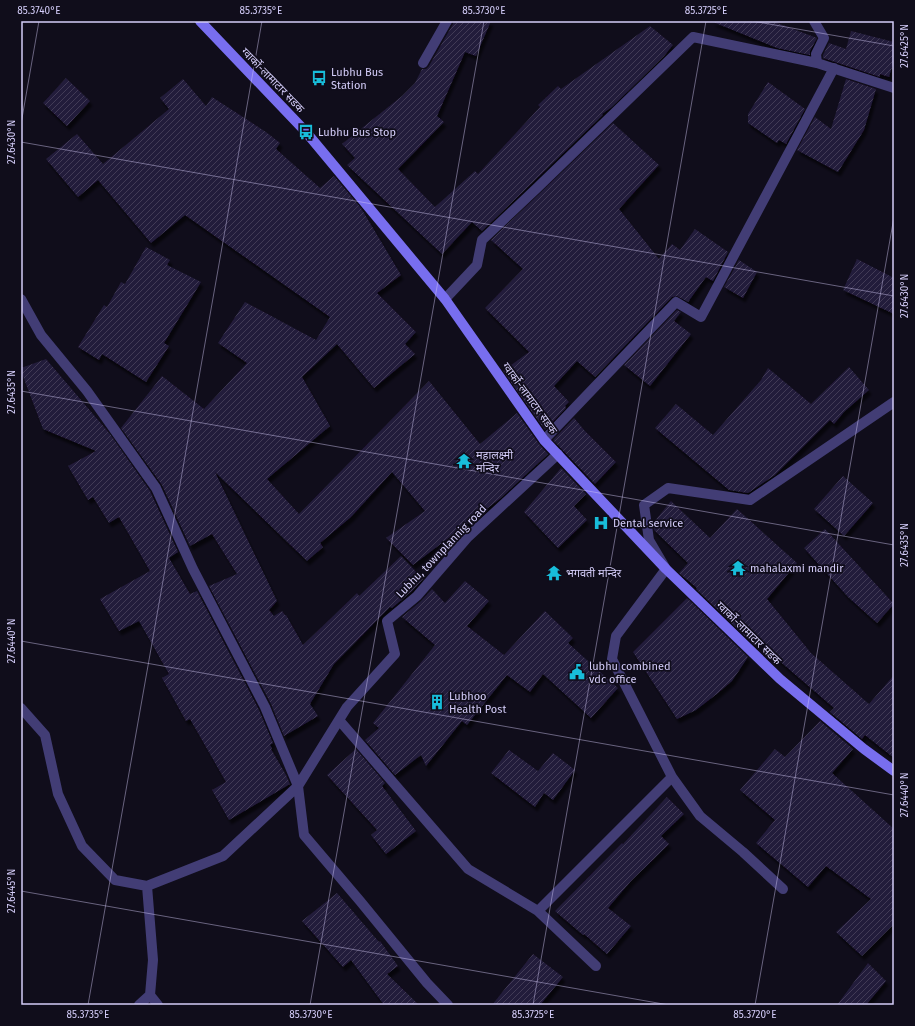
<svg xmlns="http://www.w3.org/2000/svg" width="915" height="1026" viewBox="0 0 915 1026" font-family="'Fira Sans','Noto Sans Devanagari',sans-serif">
<defs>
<pattern id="building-hatch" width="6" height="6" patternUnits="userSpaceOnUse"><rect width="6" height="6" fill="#231b3a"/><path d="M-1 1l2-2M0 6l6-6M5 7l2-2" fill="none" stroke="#423b57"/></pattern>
<filter id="shadow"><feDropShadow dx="2.5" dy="4.5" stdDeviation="1" flood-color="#0009"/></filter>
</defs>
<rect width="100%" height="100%" fill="#100d1b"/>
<path fill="url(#building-hatch)" filter="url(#shadow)" d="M 453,21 L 491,21 L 476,56 L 465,52 L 437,116 L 444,122 L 398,169 L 435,207 L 475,171 L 478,174 L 540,107 L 538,105 L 558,86 L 561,89 L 650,26 L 673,45 L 664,56 L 612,107 L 602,114 L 603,115 L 482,231 L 472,222 L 442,254 L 347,165 L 355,158 L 342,144 L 402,96 L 415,83 L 422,69 L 426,69 L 429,66 L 453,24 Z
M 713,21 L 772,21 L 817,38 L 810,51 L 810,55 L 777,48 L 713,22 Z
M 851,31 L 894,42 L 894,60 L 889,77 L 880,74 L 880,77 L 823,58 L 823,55 L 829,43 L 846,49 Z
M 66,78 L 90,101 L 67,126 L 43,103 Z
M 183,79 L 206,106 L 212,97 L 266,132 L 280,143 L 276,149 L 320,188 L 334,176 L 361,208 L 401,275 L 377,293 L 416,332 L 405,344 L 415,354 L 374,388 L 337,344 L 302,377 L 330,426 L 267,479 L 299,514 L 429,381 L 480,444 L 517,413 L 539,444 L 548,454 L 501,498 L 413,565 L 386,538 L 425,511 L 392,472 L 351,517 L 320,543 L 323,547 L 307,561 L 215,472 L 277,601 L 269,610 L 274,616 L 282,611 L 285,615 L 286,615 L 303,645 L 357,593 L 359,596 L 401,556 L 423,579 L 412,591 L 392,608 L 390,607 L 334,664 L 310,704 L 318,716 L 284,736 L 271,704 L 209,586 L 237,574 L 212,534 L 190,546 L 162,485 L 121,428 L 162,376 L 204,409 L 247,363 L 218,343 L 245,302 L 316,340 L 330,317 L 185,215 L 151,243 L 98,180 L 78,197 L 46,159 L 77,134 L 103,164 L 169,109 L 160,98 Z
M 846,79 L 876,89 L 864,130 L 838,172 L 797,150 L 815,117 L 831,129 Z
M 768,82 L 805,109 L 786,144 L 779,140 L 777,143 L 748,123 L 748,114 Z
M 613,123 L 659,165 L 619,209 L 659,259 L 672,244 L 680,250 L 695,229 L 728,252 L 713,281 L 706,277 L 688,302 L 677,296 L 672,297 L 595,377 L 577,361 L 554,386 L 569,402 L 565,406 L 566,408 L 545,430 L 503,371 L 529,352 L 485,308 L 523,269 L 491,240 Z
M 146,247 L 170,260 L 167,265 L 201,282 L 164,343 L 169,346 L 146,382 L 102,354 L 99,360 L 78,347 L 104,305 L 107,307 L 121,282 L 125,284 Z
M 857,259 L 894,278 L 894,314 L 843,290 Z
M 739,260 L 757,272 L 743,298 L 724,287 Z
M 677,310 L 681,312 L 674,321 L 691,334 L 650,386 L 624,365 Z
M 46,359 L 110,434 L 150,491 L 178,552 L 169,558 L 190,594 L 197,591 L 259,710 L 273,743 L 270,745 L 272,748 L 271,749 L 286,775 L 290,784 L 229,820 L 212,790 L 226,782 L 190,719 L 186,721 L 162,678 L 169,674 L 139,621 L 119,631 L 100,599 L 150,571 L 119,517 L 109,523 L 93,497 L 88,500 L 68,466 L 96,451 L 43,429 L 21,371 L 21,368 Z
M 849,367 L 869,390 L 844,412 L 834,424 L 830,420 L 775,475 L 748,493 L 729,490 L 655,428 L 676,404 L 713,435 L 761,380 L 768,368 L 811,404 Z
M 574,418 L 585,431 L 616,462 L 595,484 L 553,440 Z
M 561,468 L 586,494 L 574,506 L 587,520 L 558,548 L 524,512 Z
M 843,476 L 873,503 L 844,536 L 814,509 Z
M 671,501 L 710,538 L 737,509 L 797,563 L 767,599 L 811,653 L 869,704 L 894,675 L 894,758 L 865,735 L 862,739 L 830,712 L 834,708 L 776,658 L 759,640 L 755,646 L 696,589 L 697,588 L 679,573 L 688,563 L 654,530 L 653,523 Z
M 825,529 L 894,604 L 877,623 L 848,597 L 804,548 Z
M 465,581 L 489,601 L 467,626 L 504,655 L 545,611 L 573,638 L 568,643 L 618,688 L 591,718 L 543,674 L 530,692 L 507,675 L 467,725 L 462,721 L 426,766 L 421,755 L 395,775 L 365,740 L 379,728 L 373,723 L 435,645 L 402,617 L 421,601 L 432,589 L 445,603 Z
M 687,598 L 748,657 L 732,681 L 718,693 L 696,710 L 677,719 L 633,652 Z
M 820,721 L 853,749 L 832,773 L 894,829 L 894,924 L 862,956 L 836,932 L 871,899 L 826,866 L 808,887 L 756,843 L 775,820 L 740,790 L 775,749 L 785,757 Z
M 356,749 L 385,783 L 382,786 L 416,831 L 386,854 L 371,835 L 377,830 L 327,775 Z
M 509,750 L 538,771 L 553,753 L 575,770 L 553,800 L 544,793 L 535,807 L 491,773 Z
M 667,797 L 684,814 L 661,836 L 669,844 L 631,881 L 608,908 L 631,926 L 607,954 L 584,934 L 583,935 L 555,911 L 622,843 L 623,844 Z
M 337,893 L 379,942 L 380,941 L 398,966 L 387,974 L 419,1005 L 384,1005 L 351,960 L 343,967 L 302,921 Z
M 533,954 L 563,977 L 540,1005 L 492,1005 Z
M 868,963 L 886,981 L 866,1005 L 837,1005 Z"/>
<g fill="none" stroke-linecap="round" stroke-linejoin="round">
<path stroke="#423d75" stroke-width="10" d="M 814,21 L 824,38 L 816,54 L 817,63
M 423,63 L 447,21
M 21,299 L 41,335 L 87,391 L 156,488 L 193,569 L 265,707 L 298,786 L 304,835 L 360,901 L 427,983 L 448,1005
M 445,299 L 477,265 L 482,240 L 538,187 L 693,37 L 817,63 L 894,88
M 544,440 L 676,302 L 701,317 L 834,68
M 21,708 L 45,735 L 58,794 L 82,846 L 115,880 L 147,886 L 223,856 L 298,786 L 347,707 L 395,654 L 387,621 L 417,596 L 468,537 L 558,454
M 339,720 L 468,869 L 538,911 L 596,966
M 783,889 L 743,852 L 700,816 L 672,777 L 612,659 L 616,636 L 666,569 L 649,540 L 644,505 L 668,488 L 750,500 L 894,402
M 538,911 L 672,777
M 150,995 L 158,1005
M 139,1005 L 150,995 L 153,960 L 147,886"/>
<path stroke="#786eef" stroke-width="10" d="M 200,21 L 306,132 L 445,299 L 544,440 L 666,569 L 780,679 L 864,749 L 894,771"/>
</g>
<path fill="none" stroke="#d4cdf9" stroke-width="1" stroke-opacity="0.45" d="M 752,21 L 894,46M 21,124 L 39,21M 21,142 L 894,296M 21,391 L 894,545M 21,641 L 894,795M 21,891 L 669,1005M 88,1005 L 262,21M 310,1005 L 484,21M 533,1005 L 706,21M 755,1005 L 894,217"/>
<defs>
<symbol id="bus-bare" viewBox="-9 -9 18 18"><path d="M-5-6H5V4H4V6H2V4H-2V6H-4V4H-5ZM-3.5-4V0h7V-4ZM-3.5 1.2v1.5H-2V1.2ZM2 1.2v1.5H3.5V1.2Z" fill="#18bdda" stroke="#100d1b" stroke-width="2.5" paint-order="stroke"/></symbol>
<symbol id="temple-bare" viewBox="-9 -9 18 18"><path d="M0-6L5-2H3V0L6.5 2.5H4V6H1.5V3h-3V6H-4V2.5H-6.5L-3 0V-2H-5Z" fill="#18bdda" stroke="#100d1b" stroke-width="2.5" paint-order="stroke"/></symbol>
<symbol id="hospital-bare" viewBox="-9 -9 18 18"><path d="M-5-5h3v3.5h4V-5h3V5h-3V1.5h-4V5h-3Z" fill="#18bdda" stroke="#100d1b" stroke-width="2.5" paint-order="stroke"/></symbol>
<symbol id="civic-bare" viewBox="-9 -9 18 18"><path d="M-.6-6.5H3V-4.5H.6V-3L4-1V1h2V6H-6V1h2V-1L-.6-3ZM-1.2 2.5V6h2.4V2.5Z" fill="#18bdda" stroke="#100d1b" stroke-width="2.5" paint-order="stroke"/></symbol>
<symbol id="building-bare" viewBox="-9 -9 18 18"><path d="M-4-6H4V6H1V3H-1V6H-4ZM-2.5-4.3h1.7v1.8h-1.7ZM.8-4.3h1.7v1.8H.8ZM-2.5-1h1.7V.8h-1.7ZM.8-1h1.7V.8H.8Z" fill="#18bdda" stroke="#100d1b" stroke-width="2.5" paint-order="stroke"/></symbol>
</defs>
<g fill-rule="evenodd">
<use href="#bus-bare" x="308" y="67" width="22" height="22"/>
<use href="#bus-bare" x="295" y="121" width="22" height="22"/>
<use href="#temple-bare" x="453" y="450" width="22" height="22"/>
<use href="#hospital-bare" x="590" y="512" width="22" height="22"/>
<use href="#temple-bare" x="727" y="557" width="22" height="22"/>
<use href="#temple-bare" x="543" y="562" width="22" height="22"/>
<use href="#civic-bare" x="566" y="661" width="22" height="22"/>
<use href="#building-bare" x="426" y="691" width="22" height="22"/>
</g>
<g text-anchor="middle" stroke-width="3.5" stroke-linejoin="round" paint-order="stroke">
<g font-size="11" fill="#d4cdf9" stroke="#100d1b" text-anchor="start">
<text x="331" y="76">Lubhu Bus<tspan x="331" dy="13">Station</tspan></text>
<text x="318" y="136">Lubhu Bus Stop</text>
<text x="476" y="459">महालक्ष्मी<tspan x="476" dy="13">मन्दिर</tspan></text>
<text x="613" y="527">Dental service</text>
<text x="750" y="572">mahalaxmi mandir</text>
<text x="566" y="577">भगवती मन्दिर</text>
<text x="589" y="670">lubhu combined<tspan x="589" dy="13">vdc office</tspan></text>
<text x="449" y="700">Lubhoo<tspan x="449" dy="13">Health Post</tspan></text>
</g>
<g font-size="11" fill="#d4cdf9" stroke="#100d1b">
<text transform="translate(273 80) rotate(46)" y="4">ग्वार्को-लामाटार सडक</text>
<text transform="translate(530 398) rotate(54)" y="4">ग्वार्को-लामाटार सडक</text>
<text transform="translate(441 551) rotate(-46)" y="4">Lubhu, townplannig road</text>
<text transform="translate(749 633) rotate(44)" y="4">ग्वार्को-लामाटार सडक</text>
</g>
</g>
<rect width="915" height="1026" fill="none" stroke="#100d1b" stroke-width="44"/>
<rect x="22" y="22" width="871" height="982" fill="none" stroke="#d4cdf9" stroke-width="1.5"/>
<g font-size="10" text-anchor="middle" fill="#d4cdf9">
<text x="39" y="14">85.3740°E</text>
<text x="261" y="14">85.3735°E</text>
<text x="484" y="14">85.3730°E</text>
<text x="706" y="14">85.3725°E</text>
<text transform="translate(904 46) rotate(-90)" y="4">27.6425°N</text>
<text transform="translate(11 142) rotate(-90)" y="4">27.6430°N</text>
<text transform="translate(904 296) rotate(-90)" y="4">27.6430°N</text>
<text transform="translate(11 392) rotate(-90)" y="4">27.6435°N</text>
<text transform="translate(904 545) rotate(-90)" y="4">27.6435°N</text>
<text transform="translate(11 641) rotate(-90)" y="4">27.6440°N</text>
<text transform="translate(904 795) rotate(-90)" y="4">27.6440°N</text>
<text transform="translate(11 891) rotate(-90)" y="4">27.6445°N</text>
<text x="88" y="1018">85.3735°E</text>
<text x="311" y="1018">85.3730°E</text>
<text x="533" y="1018">85.3725°E</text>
<text x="755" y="1018">85.3720°E</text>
</g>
</svg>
